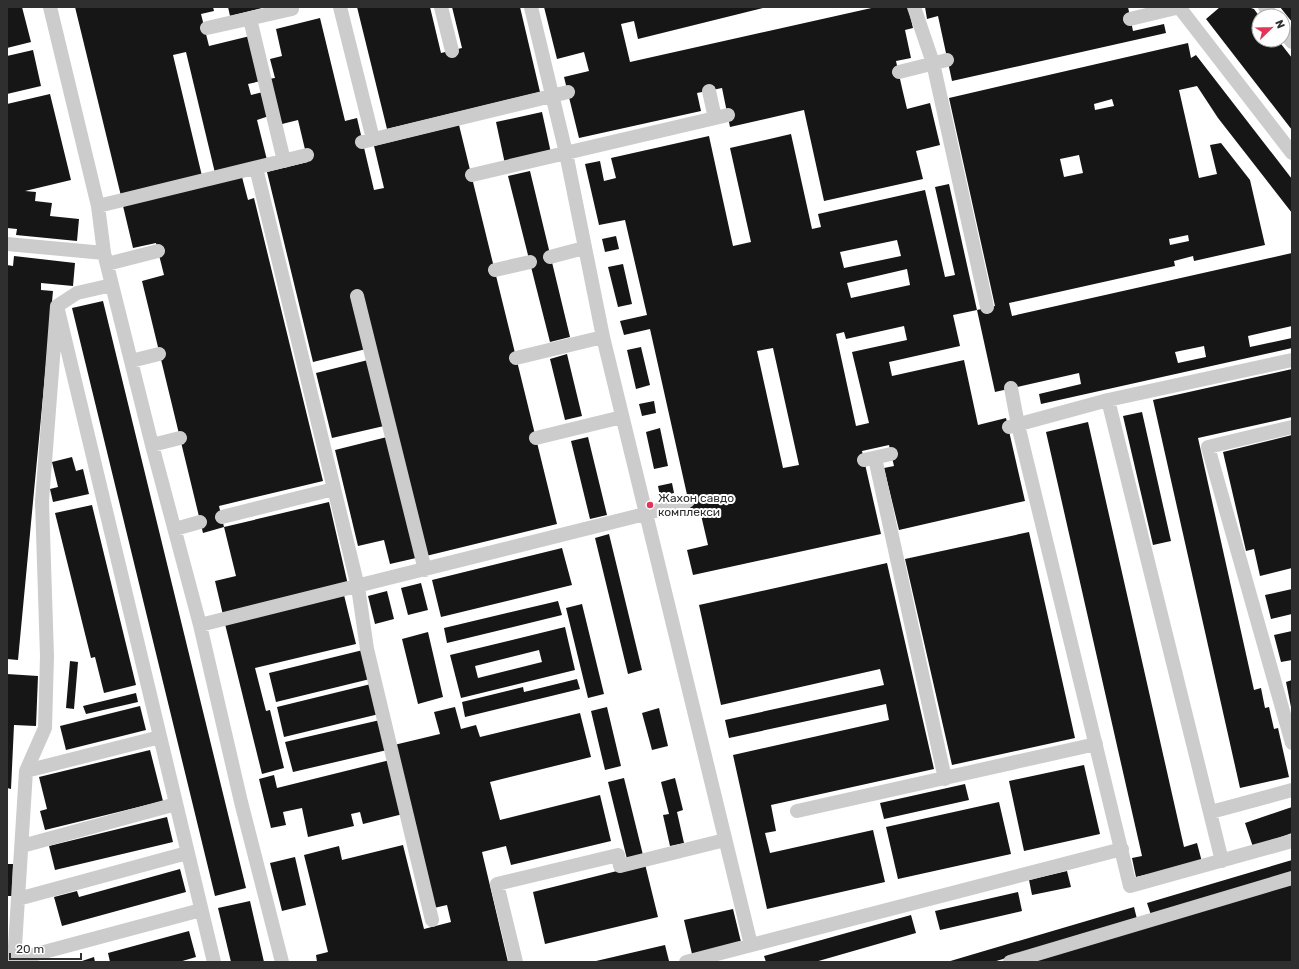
<svg xmlns="http://www.w3.org/2000/svg" width="1299" height="969" viewBox="0 0 1299 969" font-family="Rubik,sans-serif">
<rect width="100%" height="100%" fill="#fff"/>
<path fill="#161616" fill-rule="evenodd" d="M 7,7 L 22,7 L 31,42 L 7,48 Z
M 75,7 L 213,7 L 214,11 L 201,14 L 209,46 L 250,36 L 261,81 L 248,84 L 251,95 L 263,92 L 269,116 L 257,120 L 267,160 L 215,173 L 186,52 L 173,55 L 202,176 L 121,196 Z
M 228,7 L 262,7 L 262,8 L 230,16 Z
M 357,7 L 430,7 L 441,53 L 462,48 L 452,7 L 520,7 L 540,92 L 387,129 Z
M 544,7 L 767,7 L 638,39 L 634,21 L 621,24 L 630,62 L 876,7 L 908,7 L 913,28 L 905,30 L 911,58 L 896,61 L 902,88 L 907,109 L 930,103 L 940,145 L 916,151 L 923,179 L 824,201 L 804,110 L 730,127 L 722,88 L 697,93 L 701,111 L 579,138 L 564,77 L 589,71 L 584,52 L 557,59 Z
M 925,7 L 1128,7 L 1133,31 L 1164,24 L 1166,33 L 952,81 L 938,16 L 927,19 Z
M 1220,7 L 1248,7 L 1254,9 L 1259,16 L 1259,40 L 1278,40 L 1292,58 L 1292,130 L 1206,19 Z
M 1280,7 L 1292,7 L 1292,22 Z
M 320,18 L 345,121 L 357,118 L 374,190 L 384,188 L 374,146 L 459,125 L 557,524 L 426,556 L 366,349 L 313,362 L 267,172 L 308,162 L 298,120 L 282,124 L 268,79 L 275,78 L 270,59 L 282,56 L 276,29 Z
M 1188,43 L 1191,58 L 1196,55 L 1292,179 L 1292,213 L 1218,118 L 1197,86 L 1179,90 L 1199,178 L 1217,174 L 1210,145 L 1221,143 L 1250,180 L 1265,245 L 1194,261 L 1193,256 L 1174,261 L 1175,266 L 1009,303 L 1012,316 L 1292,253 L 1292,326 L 1248,336 L 1250,347 L 1292,338 L 1292,348 L 1041,404 L 1039,394 L 1081,384 L 1079,373 L 995,392 L 977,310 L 995,306 L 949,98 ZM 1112,99 L 1114,106 L 1095,110 L 1094,104 ZM 1079,155 L 1083,173 L 1064,177 L 1060,159 ZM 1188,235 L 1189,241 L 1170,245 L 1169,239 ZM 1204,346 L 1206,357 L 1178,363 L 1175,352 Z
M 33,50 L 41,86 L 7,94 L 7,56 Z
M 50,94 L 71,180 L 25,191 L 36,192 L 35,201 L 52,203 L 50,216 L 79,219 L 77,241 L 16,235 L 17,229 L 7,228 L 7,104 Z
M 542,112 L 551,153 L 505,164 L 496,122 Z
M 791,134 L 812,229 L 821,227 L 818,214 L 925,190 L 945,277 L 955,275 L 935,187 L 949,184 L 977,310 L 953,315 L 960,346 L 889,362 L 892,376 L 964,360 L 978,425 L 1006,418 L 1025,501 L 899,530 L 884,468 L 894,466 L 889,445 L 862,451 L 881,534 L 693,575 L 687,550 L 708,545 L 701,515 L 692,517 L 650,329 L 624,335 L 620,321 L 647,315 L 625,220 L 599,225 L 585,164 L 600,161 L 604,181 L 616,178 L 611,158 L 709,136 L 733,246 L 751,242 L 730,148 ZM 897,240 L 901,256 L 844,268 L 840,252 ZM 907,269 L 910,285 L 851,298 L 847,283 ZM 904,326 L 907,340 L 852,352 L 869,423 L 856,426 L 836,334 L 844,332 L 846,339 ZM 773,348 L 799,465 L 783,468 L 757,351 Z
M 530,171 L 570,337 L 550,342 L 508,176 Z
M 242,177 L 248,200 L 254,198 L 323,481 L 219,506 L 224,527 L 203,533 L 142,281 L 164,275 L 156,243 L 133,248 L 123,206 Z
M 616,236 L 619,249 L 605,252 L 602,239 Z
M 14,256 L 75,263 L 73,286 L 41,283 L 41,290 L 53,291 L 18,660 L 7,659 L 7,265 L 13,266 Z
M 623,264 L 632,304 L 618,307 L 608,267 Z
M 103,301 L 246,888 L 215,896 L 72,308 Z
M 641,347 L 650,385 L 636,389 L 627,350 Z
M 567,354 L 582,416 L 565,420 L 550,359 Z
M 368,360 L 384,426 L 332,438 L 316,373 Z
M 1292,369 L 1292,417 L 1198,438 L 1254,690 L 1261,688 L 1265,708 L 1269,707 L 1274,729 L 1278,728 L 1289,777 L 1240,788 L 1153,400 Z
M 654,401 L 656,413 L 642,416 L 639,404 Z
M 1142,412 L 1171,541 L 1153,545 L 1123,416 Z
M 1088,422 L 1184,847 L 1197,843 L 1202,862 L 1136,877 L 1132,858 L 1142,856 L 1046,432 Z
M 660,428 L 668,466 L 654,469 L 646,432 Z
M 1292,435 L 1292,568 L 1260,576 L 1254,549 L 1246,551 L 1223,452 Z
M 387,437 L 416,558 L 390,564 L 384,540 L 358,546 L 335,450 Z
M 588,437 L 607,515 L 590,519 L 571,441 Z
M 72,457 L 76,471 L 83,469 L 89,494 L 53,502 L 50,489 L 58,487 L 52,462 Z
M 672,483 L 674,493 L 660,496 L 658,486 Z
M 329,502 L 348,585 L 223,615 L 215,581 L 236,576 L 224,527 Z
M 92,505 L 136,685 L 104,693 L 95,657 L 91,658 L 55,513 Z
M 1029,532 L 1075,738 L 952,765 L 905,559 Z
M 609,534 L 642,670 L 628,674 L 595,538 Z
M 562,548 L 572,585 L 441,617 L 432,580 Z
M 887,563 L 934,769 L 771,805 L 776,831 L 765,833 L 770,853 L 873,830 L 885,882 L 767,909 L 733,755 L 889,720 L 886,704 L 729,738 L 725,720 L 884,685 L 880,669 L 721,705 L 699,605 Z
M 421,583 L 428,610 L 408,615 L 401,588 Z
M 1292,589 L 1292,614 L 1271,619 L 1265,595 Z
M 387,591 L 394,619 L 375,624 L 368,596 Z
M 344,595 L 356,644 L 255,668 L 266,711 L 270,710 L 284,768 L 262,774 L 225,624 Z
M 558,601 L 562,615 L 447,643 L 444,628 Z
M 582,604 L 604,694 L 588,698 L 566,608 Z
M 565,627 L 575,670 L 461,698 L 450,655 ZM 539,650 L 542,662 L 478,678 L 475,666 Z
M 1292,631 L 1292,660 L 1281,662 L 1274,635 Z
M 428,632 L 443,697 L 418,704 L 402,639 Z
M 363,650 L 370,679 L 276,702 L 269,673 Z
M 70,661 L 78,662 L 74,709 L 66,708 Z
M 7,674 L 38,676 L 36,726 L 14,725 L 11,789 L 7,788 Z
M 577,679 L 580,689 L 465,717 L 462,702 L 523,687 L 524,692 Z
M 1292,680 L 1292,706 L 1291,707 L 1286,682 Z
M 371,684 L 379,714 L 284,737 L 277,707 Z
M 136,693 L 138,702 L 86,714 L 83,706 Z
M 140,706 L 146,730 L 66,750 L 60,726 Z
M 455,707 L 461,729 L 476,725 L 480,737 L 580,713 L 591,757 L 490,782 L 500,820 L 600,795 L 611,841 L 511,865 L 506,846 L 482,852 L 508,962 L 317,962 L 316,955 L 328,952 L 304,855 L 339,846 L 342,860 L 403,845 L 424,929 L 451,922 L 447,905 L 434,908 L 394,745 L 440,734 L 434,712 Z
M 607,707 L 621,766 L 605,770 L 591,711 Z
M 659,708 L 668,746 L 652,750 L 642,713 Z
M 380,720 L 387,750 L 293,772 L 285,742 Z
M 150,750 L 163,801 L 45,830 L 40,811 L 47,809 L 39,777 Z
M 390,760 L 403,814 L 363,824 L 360,812 L 351,814 L 354,826 L 308,837 L 302,808 L 283,812 L 286,825 L 271,828 L 259,779 L 274,775 L 277,788 Z
M 1084,765 L 1100,834 L 1024,851 L 1009,781 Z
M 624,778 L 643,855 L 627,859 L 608,782 Z
M 675,778 L 683,810 L 677,812 L 684,843 L 670,846 L 663,815 L 669,814 L 661,782 Z
M 965,784 L 969,800 L 884,819 L 880,803 Z
M 999,802 L 1011,854 L 898,879 L 886,827 Z
M 1292,807 L 1292,833 L 1253,847 L 1245,823 Z
M 167,817 L 173,842 L 55,870 L 49,846 Z
M 295,857 L 306,905 L 282,911 L 270,863 Z
M 1292,860 L 1292,874 L 1151,915 L 1147,903 Z
M 7,864 L 13,864 L 12,896 L 7,896 Z
M 645,864 L 658,917 L 545,944 L 533,892 Z
M 180,869 L 186,892 L 62,926 L 54,897 L 77,891 L 79,897 Z
M 1067,871 L 1071,887 L 1032,895 L 1029,880 Z
M 1292,884 L 1292,962 L 1028,962 Z
M 1018,892 L 1022,911 L 940,930 L 935,911 Z
M 250,901 L 264,962 L 231,962 L 218,908 Z
M 1134,907 L 1137,919 L 993,962 L 947,962 Z
M 733,909 L 741,942 L 692,954 L 684,920 Z
M 911,915 L 916,933 L 815,962 L 766,962 L 764,956 Z
M 189,931 L 196,957 L 179,962 L 110,962 L 108,953 Z
M 665,945 L 669,961 L 596,962 L 596,961 Z
M 94,957 L 95,962 L 82,962 L 82,961 Z"/>
<g fill="none" stroke-linecap="round" stroke-linejoin="round">
<path stroke="#ccc" stroke-width="14" d="M 50,7 L 98,206 L 104,253 L 152,445 L 200,625 L 241,802 L 282,962
M 340,7 L 373,139
M 441,7 L 452,51
M 531,7 L 566,153 L 603,337 L 751,945
M 914,7 L 933,63 L 987,307
M 1179,7 L 1292,153
M 1265,7 L 1272,16
M 250,19 L 284,161
M 1130,19 L 1180,7
M 207,28 L 292,9
M 1283,30 L 1292,42
M 899,72 L 947,60
M 709,91 L 715,118
M 362,142 L 568,92
M 256,168 L 358,587 L 367,649 L 432,920
M 472,175 L 728,115
M 98,206 L 307,155
M 7,244 L 104,253
M 550,257 L 584,248
M 107,264 L 158,251
M 495,270 L 530,262
M 357,296 L 425,570
M 57,306 L 77,293 L 112,285
M 516,358 L 603,337
M 131,361 L 159,354
M 1011,388 L 1018,425 L 1130,886 L 1292,841
M 1108,400 L 1222,861
M 1009,427 L 1108,400 L 1292,360
M 1292,427 L 1208,447 L 1292,743
M 536,438 L 622,417
M 152,445 L 180,438
M 875,458 L 945,779
M 864,460 L 891,454
M 222,517 L 334,489
M 175,529 L 200,522
M 200,625 L 645,514 L 688,501
M 26,771 L 160,737
M 797,811 L 1096,744
M 1211,812 L 1292,790
M 22,846 L 176,804
M 18,899 L 187,853
M 14,960 L 201,910
M 14,962 L 26,771 L 45,728 L 47,656 L 42,501 L 57,306 L 214,962
M 516,962 L 497,884 L 618,855 L 620,866 L 725,840
M 686,962 L 1122,849
M 1010,962 L 1292,878"/>
</g>
<circle fill="#e23559" stroke="#fff" stroke-width="1.5" cx="650" cy="505" r="4"/>
<g text-anchor="middle" stroke-width="4" stroke-linejoin="round" paint-order="stroke">
<g font-size="12" fill="#2f2f2f" stroke="#fff" text-anchor="start">
<text x="658" y="502">Жахон савдо<tspan x="658" dy="14">комплекси</tspan></text>
</g>
</g>
<rect width="1299" height="969" fill="none" stroke="#2f2f2f" stroke-width="16"/>
<g transform="translate(1271 28) rotate(67)"><circle r="19" fill="#ffffff" stroke="#acacac"/>
<path d="M0-3L7 15L0 10L-7 15Z" fill="#e23559"/>
<text y="-6" font-size="11" font-weight="bold" text-anchor="middle" fill="#2f2f2f">N</text>
</g>
<path d="M10 953v6h71v-6" fill="none" stroke="#2f2f2f" stroke-width="2"/>
<text x="16" y="953" font-size="12" fill="#2f2f2f" stroke="#ffffff" stroke-width="3" paint-order="stroke">20 m</text>
</svg>
